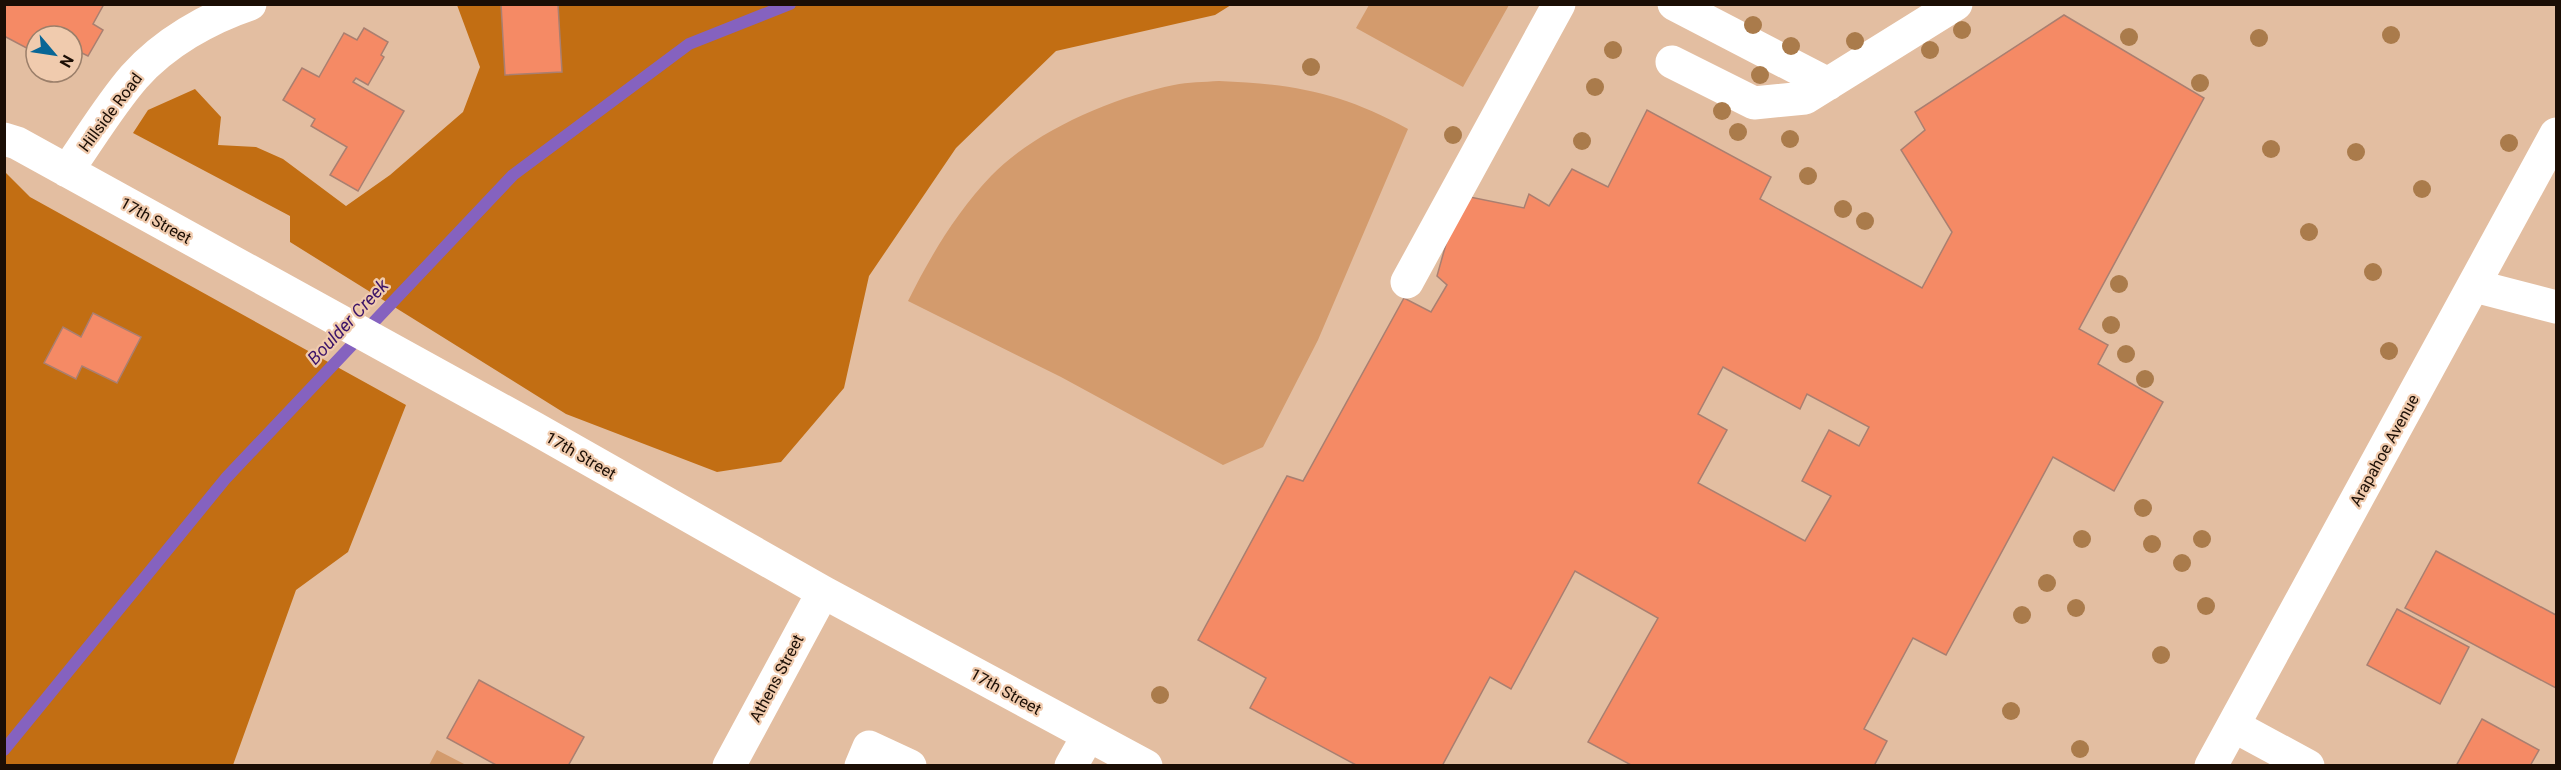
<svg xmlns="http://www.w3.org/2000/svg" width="2561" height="770" viewBox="0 0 2561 770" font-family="Roboto,sans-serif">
<rect width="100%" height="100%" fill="#e3bea1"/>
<path fill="#d39b6d" d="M 1369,5 L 1369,4 L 1509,5 L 1463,87 L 1356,28 Z
M 1219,81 C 1294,84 1342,93 1408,129 L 1318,340 L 1263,447 L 1223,465 L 1061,377 L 908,301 C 931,255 956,213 991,176 C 1034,131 1114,97 1174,85 C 1188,82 1204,82 1219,81 Z
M 437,750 L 466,765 L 429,765 Z"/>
<path fill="#c26e13" d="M 457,5 L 1231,5 L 1215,15 L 1056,51 L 956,148 L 869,276 L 844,388 L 781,462 L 717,472 L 566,414 L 290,242 L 290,216 L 133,133 L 148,110 L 195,89 L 221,117 L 218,145 L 256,147 L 283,159 L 346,206 L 390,175 L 463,112 L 480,67 Z
M 4,171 L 30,197 L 406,405 L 348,552 L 296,590 L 233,765 L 5,765 Z"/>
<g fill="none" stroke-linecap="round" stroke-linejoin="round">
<path stroke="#8562bf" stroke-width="12" d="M 4,750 L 226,478 L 513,175 L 689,44 L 790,4"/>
</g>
<path fill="#f58a65" stroke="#a97f70" stroke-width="1.5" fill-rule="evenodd" d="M 4,4 L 104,4 L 93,24 L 103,30 L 88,56 L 82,53 L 72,71 L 72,36 L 36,36 L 36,53 L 4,36 Z
M 501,4 L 558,4 L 562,72 L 505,75 Z
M 2064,15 L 2204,98 L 2079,329 L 2108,345 L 2098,364 L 2163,402 L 2114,491 L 2053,457 L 1946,655 L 1913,638 L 1864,729 L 1887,741 L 1874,766 L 1633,766 L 1588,742 L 1658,618 L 1575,571 L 1511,689 L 1490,677 L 1442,766 L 1358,766 L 1250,708 L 1266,678 L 1198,640 L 1287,476 L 1303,481 L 1404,298 L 1431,312 L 1447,285 L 1437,276 L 1457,205 L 1470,197 L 1524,208 L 1529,194 L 1549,206 L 1572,169 L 1608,187 L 1647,110 L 1771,177 L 1760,199 L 1922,288 L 1952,232 L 1901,150 L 1925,130 L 1915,112 ZM 1723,367 L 1800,409 L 1807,394 L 1869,427 L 1859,446 L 1829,430 L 1802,481 L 1831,496 L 1805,541 L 1698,483 L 1727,430 L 1698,414 Z
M 364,28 L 388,42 L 381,55 L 384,57 L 368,85 L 356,78 L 353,82 L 404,111 L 358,191 L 330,175 L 347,147 L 311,126 L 315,119 L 283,100 L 302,68 L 319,77 L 344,33 L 357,40 Z
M 93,313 L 141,337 L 117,383 L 82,366 L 76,379 L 44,363 L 63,327 L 81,337 Z
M 2436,551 L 2556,615 L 2556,688 L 2405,608 Z
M 2397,609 L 2469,647 L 2440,704 L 2367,665 Z
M 479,680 L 584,737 L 568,766 L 498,766 L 447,738 Z
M 2482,719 L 2539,750 L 2530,766 L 2456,766 Z"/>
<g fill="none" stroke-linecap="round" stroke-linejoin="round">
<path stroke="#fff" stroke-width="33" d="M 1674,4 L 1828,84
M 1672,62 L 1754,103 L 1805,98 L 1956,4
M 4,139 L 17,143 L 534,428 L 823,592 L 1146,766
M 67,171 C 89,140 109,106 134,77 C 164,43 208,18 250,4
M 1407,282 L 1559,4
M 2475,286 L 2556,307
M 2234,726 L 2308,766
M 729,766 L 823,592
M 861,766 L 869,747 L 910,766
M 1071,766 L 1088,736"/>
<path stroke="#fff" stroke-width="33" d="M 2211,766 L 2556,134"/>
</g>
<g fill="#aa7b4b">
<circle cx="1753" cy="25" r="9"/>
<circle cx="1962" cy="30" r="9"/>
<circle cx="2391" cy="35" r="9"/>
<circle cx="2129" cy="37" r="9"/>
<circle cx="2259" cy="38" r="9"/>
<circle cx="1855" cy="41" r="9"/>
<circle cx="1791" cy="46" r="9"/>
<circle cx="1613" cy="50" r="9"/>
<circle cx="1930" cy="50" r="9"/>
<circle cx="1311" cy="67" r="9"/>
<circle cx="1760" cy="75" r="9"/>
<circle cx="2200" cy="83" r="9"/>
<circle cx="1595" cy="87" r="9"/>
<circle cx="1722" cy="111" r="9"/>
<circle cx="1738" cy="132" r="9"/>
<circle cx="1453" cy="135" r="9"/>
<circle cx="1790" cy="139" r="9"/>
<circle cx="1582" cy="141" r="9"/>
<circle cx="2509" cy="143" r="9"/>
<circle cx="2271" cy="149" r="9"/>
<circle cx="2356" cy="152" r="9"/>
<circle cx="1808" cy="176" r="9"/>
<circle cx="2422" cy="189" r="9"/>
<circle cx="1843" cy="209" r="9"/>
<circle cx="1865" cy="221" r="9"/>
<circle cx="2309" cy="232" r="9"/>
<circle cx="2373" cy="272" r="9"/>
<circle cx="2119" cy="284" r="9"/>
<circle cx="2111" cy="325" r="9"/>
<circle cx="2389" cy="351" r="9"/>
<circle cx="2126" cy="354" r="9"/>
<circle cx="2145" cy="379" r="9"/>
<circle cx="2143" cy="508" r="9"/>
<circle cx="2082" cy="539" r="9"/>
<circle cx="2202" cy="539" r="9"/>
<circle cx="2152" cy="544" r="9"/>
<circle cx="2182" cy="563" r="9"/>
<circle cx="2047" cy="583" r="9"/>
<circle cx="2206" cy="606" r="9"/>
<circle cx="2076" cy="608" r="9"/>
<circle cx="2022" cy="615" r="9"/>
<circle cx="2161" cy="655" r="9"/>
<circle cx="1160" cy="695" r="9"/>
<circle cx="2011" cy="711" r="9"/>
<circle cx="2080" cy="749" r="9"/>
</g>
<g text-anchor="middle" stroke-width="4.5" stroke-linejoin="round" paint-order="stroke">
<g font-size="16" fill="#1b0e05" stroke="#f0cbae">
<text transform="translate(110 112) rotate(-53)" y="6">Hillside Road</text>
<text transform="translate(156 220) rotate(29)" y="6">17th Street</text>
<text transform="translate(2384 450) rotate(-61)" y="6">Arapahoe Avenue</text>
<text transform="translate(581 455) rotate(30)" y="6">17th Street</text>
<text transform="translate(776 678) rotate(-62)" y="6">Athens Street</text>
<text transform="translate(1006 691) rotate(29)" y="6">17th Street</text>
</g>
<g font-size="18" font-style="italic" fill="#3c1468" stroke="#f0cbae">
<text transform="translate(348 322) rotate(-47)" y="6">Boulder Creek</text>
</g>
</g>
<rect width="2561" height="770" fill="none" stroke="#1b0e05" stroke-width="12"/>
<g transform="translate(54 54) rotate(119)"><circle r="28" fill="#f0cbae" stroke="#9b7f6a" stroke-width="1.5"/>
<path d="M0-4.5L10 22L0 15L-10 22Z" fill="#086696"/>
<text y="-9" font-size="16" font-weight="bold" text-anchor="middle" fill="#1b0e05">N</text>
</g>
</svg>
